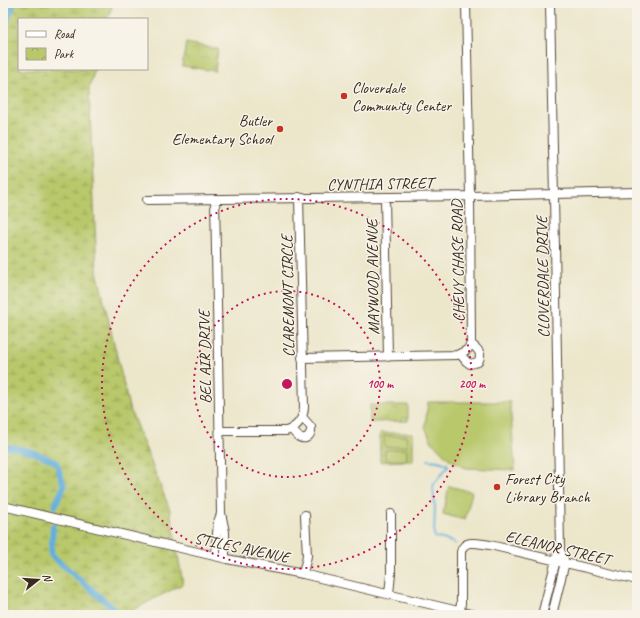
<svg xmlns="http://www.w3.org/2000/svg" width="640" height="618" viewBox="0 0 640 618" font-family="Caveat,sans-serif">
<defs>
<pattern id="wetland-marsh" width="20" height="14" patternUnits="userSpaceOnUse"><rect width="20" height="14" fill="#b8c86b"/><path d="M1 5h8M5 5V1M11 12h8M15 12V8" fill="none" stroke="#97a357"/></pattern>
<pattern id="park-crowns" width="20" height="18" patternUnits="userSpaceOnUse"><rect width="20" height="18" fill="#b8c86b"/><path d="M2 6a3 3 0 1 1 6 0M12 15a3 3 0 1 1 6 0" fill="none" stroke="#97a357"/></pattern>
</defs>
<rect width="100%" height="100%" fill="#f7f3e8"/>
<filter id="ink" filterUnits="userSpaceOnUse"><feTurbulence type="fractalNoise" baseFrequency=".025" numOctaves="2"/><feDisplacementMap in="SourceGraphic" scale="8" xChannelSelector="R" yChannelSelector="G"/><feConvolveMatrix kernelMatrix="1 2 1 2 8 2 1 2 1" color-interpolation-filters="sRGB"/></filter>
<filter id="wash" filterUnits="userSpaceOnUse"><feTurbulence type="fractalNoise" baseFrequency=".012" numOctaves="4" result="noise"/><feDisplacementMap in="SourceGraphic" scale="16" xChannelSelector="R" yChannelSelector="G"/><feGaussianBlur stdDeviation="0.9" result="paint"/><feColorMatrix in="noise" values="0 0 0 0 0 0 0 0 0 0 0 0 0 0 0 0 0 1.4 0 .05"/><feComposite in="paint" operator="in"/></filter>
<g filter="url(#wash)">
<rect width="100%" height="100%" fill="#ece6cb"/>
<path fill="url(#wetland-marsh)" stroke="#7a7944" d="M 3,3 L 113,3 L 108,19 L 19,19 L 19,69 L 95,69 L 89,89 L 97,271 L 129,407 L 170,510 L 183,584 L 123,615 L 3,615 Z"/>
<path fill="url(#park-crowns)" stroke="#7a7944" d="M 186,43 L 218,49 L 215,71 L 182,66 Z
M 370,405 L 408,405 L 408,421 L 370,422 Z
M 380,433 L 413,433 L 413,461 L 380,462 Z"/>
<path fill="#b8c86b" stroke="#7a7944" d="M 428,402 L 510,402 L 515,470 L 465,468 L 449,459 L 432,442 L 425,427 Z
M 384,436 L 406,436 L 407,446 L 385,447 Z
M 407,449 L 407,460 L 385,460 L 385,450 Z
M 449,486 L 472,492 L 465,520 L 443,514 Z"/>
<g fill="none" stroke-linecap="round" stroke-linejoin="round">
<path stroke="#62afdb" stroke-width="2" d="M 428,460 L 438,461 L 447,464 L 448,466 L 434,484 L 433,488 L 435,508 L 434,535 L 435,537 L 453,542 L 455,544"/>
<path stroke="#62afdb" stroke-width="6" d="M 3,31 L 14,3
M 3,447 C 22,447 39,454 56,462 L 64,486 L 55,506
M 53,526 L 51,555 L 121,615"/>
</g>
</g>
<g filter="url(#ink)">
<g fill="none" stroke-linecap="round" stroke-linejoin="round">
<defs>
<path id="minor" d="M 550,3 L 556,295 L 560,550 L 565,562 L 552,615
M 385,197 L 388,357
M 215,199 L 221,513 L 225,532 L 225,558
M 147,200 L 470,196 L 637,192
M 461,355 L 466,361 L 470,364 L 478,362 C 483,354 478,349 471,344
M 302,358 L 457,355 L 467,350 L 471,344 L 470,196 L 466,3
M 291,429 C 293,431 296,435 299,437 C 307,441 312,434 311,427 L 302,417
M 220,431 L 286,431 C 298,427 303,419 304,408 L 299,197
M 3,506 L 227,559 L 303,574 L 475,615
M 215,556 L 218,522 L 221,514
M 303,574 L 307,556 L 305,515
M 389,594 L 391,574 L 391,514
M 460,612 L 461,603 L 461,552 C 464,538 479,544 490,545 L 637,580
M 542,615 L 557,556"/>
</defs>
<use href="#minor" stroke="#564638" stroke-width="10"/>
<use href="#minor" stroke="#fff" stroke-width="8"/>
</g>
</g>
<g fill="none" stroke="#c2185b" stroke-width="2" stroke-dasharray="2 4">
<circle cx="287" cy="384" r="93"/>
<circle cx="287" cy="384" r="185"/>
</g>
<g fill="#c8321e" stroke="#f7f3e8" stroke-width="1.5">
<circle cx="344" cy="96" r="4"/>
<circle cx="280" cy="129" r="4"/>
<circle cx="497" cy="487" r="4"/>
</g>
<g text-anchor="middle" stroke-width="3" stroke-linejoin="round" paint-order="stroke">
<g font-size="16" fill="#3b2a1e" stroke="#f7f3e8" text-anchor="start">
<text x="352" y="93">Cloverdale<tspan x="352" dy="18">Community Center</tspan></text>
<text x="272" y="126" text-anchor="end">Butler<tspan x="272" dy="18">Elementary School</tspan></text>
<text x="505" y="484">Forest City<tspan x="505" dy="18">Library Branch</tspan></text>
</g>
<g font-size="16" fill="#3b2a1e" stroke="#f7f3e8">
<text transform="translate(380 183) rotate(-1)" y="6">CYNTHIA STREET</text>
<text transform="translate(457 261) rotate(-91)" y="6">CHEVY CHASE ROAD</text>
<text transform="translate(372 277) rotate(-91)" y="6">MAYWOOD AVENUE</text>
<text transform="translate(542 277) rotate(-91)" y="6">CLOVERDALE DRIVE</text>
<text transform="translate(287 296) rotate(-91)" y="6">CLAREMONT CIRCLE</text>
<text transform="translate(204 357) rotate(-91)" y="6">BEL AIR DRIVE</text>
<text transform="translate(242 547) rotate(12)" y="6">STILES AVENUE</text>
<text transform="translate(558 547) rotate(13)" y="6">ELEANOR STREET</text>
</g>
</g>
<circle cx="287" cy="384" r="6" fill="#c2185b" stroke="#f7f3e8" stroke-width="2"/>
<g font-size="12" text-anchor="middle" font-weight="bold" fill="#c2185b" stroke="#f7f3e8" stroke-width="3" stroke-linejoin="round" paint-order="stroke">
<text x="380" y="388">100 m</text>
<text x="472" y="388">200 m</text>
</g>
<rect width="640" height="618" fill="none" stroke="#f7f3e8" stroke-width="16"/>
<rect x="18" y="18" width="130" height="52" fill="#f7f3e8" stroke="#aca397"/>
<rect x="26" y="31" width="20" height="6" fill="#ffffff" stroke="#aca397"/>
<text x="54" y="38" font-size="12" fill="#3b2a1e">Road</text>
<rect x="26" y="48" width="20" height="12" fill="url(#park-crowns)" stroke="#aca397"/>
<text x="54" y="58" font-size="12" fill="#3b2a1e">Park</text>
<g transform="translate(38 580) rotate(73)" stroke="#f7f3e8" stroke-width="3" paint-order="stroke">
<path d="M0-3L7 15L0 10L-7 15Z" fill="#3b2a1e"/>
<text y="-6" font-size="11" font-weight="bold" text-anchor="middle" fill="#3b2a1e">N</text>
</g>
</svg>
